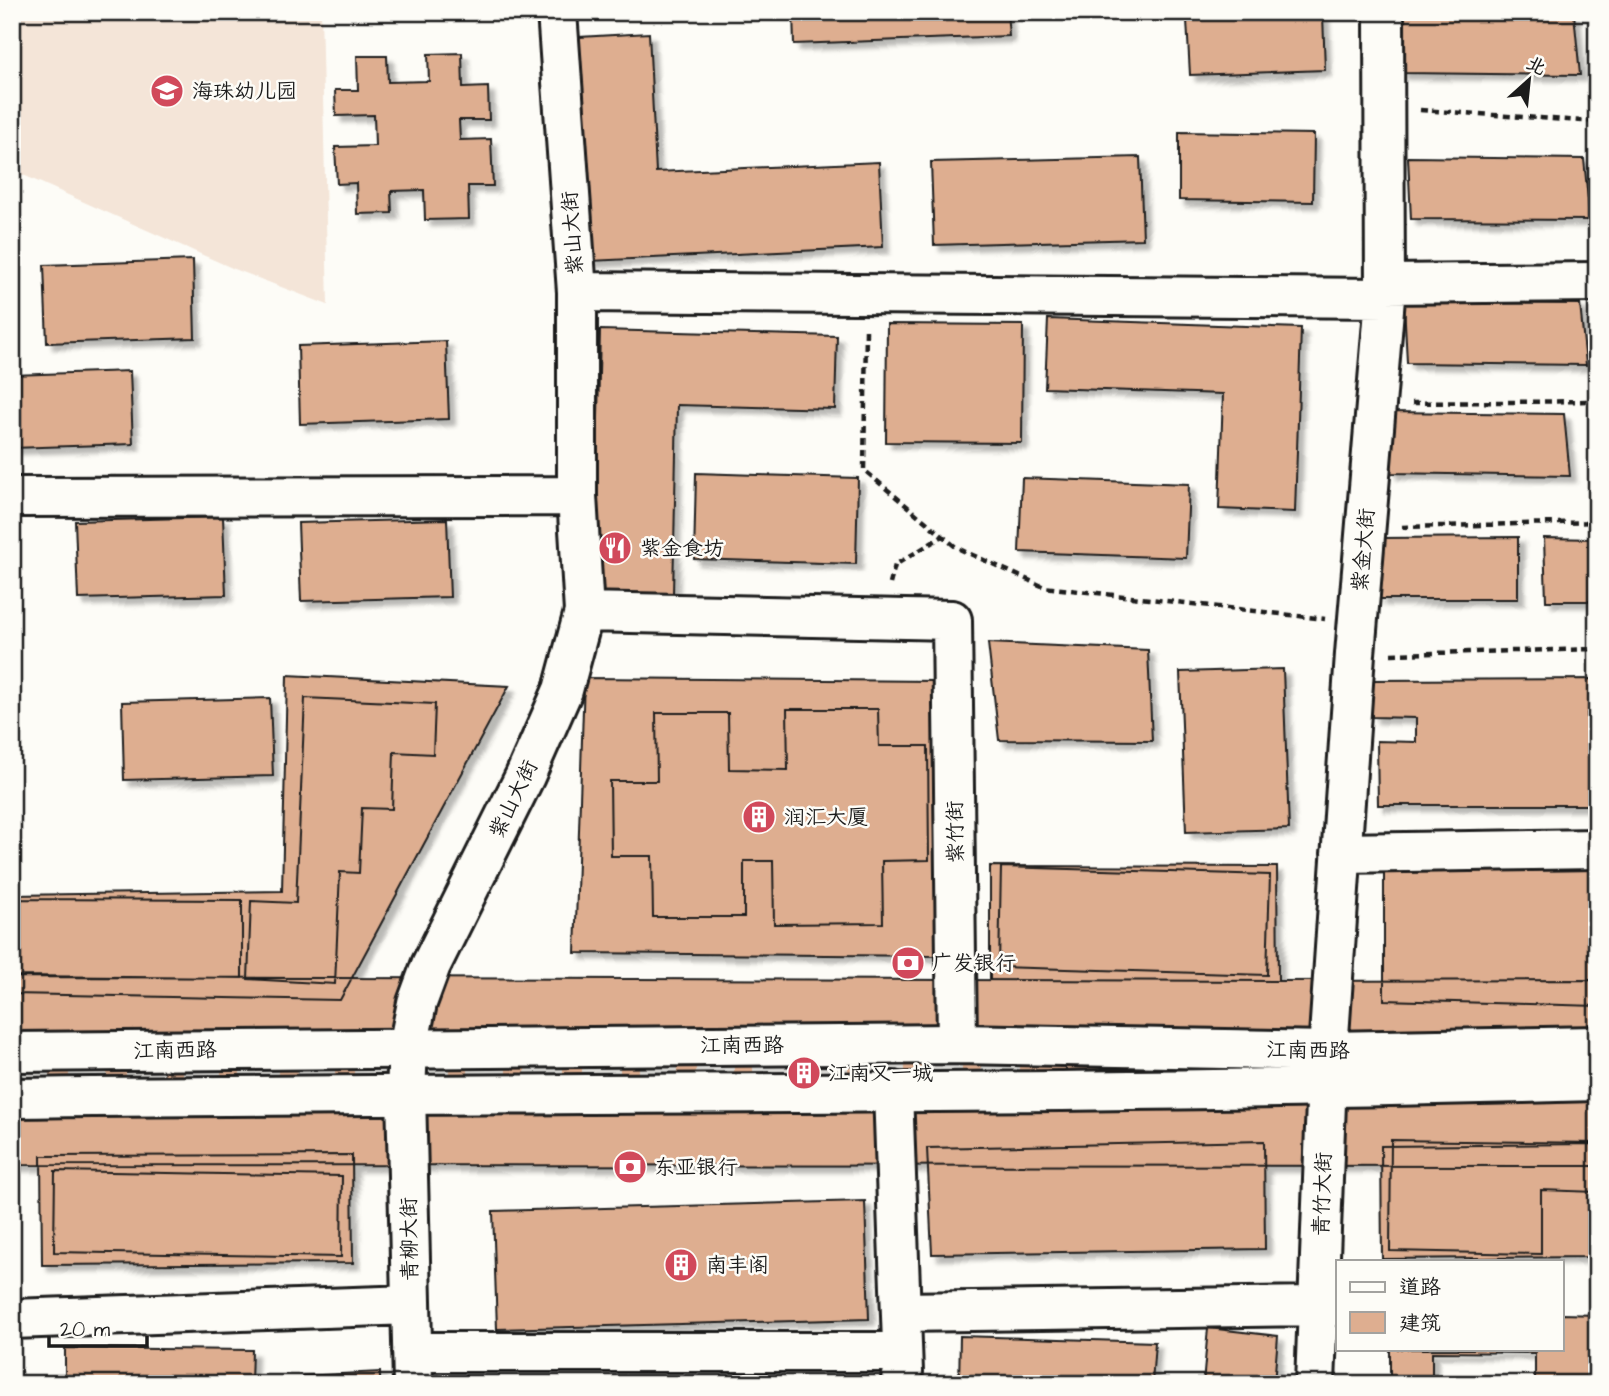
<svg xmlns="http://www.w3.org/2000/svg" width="1609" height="1396" viewBox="0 0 1609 1396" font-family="'Architects Daughter','LXGW WenKai TC',sans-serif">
<defs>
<filter id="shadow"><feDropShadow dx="6" dy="6" stdDeviation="2" flood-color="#0004"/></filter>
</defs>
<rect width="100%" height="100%" fill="#fdfcf7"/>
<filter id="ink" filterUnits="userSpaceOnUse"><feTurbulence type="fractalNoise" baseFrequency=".0143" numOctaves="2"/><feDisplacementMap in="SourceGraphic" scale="14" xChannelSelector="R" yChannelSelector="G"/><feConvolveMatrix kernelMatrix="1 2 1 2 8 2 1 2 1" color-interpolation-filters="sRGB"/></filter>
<g filter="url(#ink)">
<path fill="#f4e5d8" d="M 12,12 L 321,12 L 328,305 L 232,268 L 12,170 Z
M 697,1379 L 697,1384 L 433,1384 L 433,1381 Z"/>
<path fill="#deae90" stroke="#1c1c1c" stroke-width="2" filter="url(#shadow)" d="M 793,12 L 1007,12 L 1009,36 L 794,44 Z
M 1398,12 L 1574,14 L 1580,75 L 1401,73 Z
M 1323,14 L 1325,70 L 1190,75 L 1187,20 Z
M 649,33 L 656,172 L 879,162 L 883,247 L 590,261 L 579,37 Z
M 462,53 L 463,88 L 488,87 L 489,120 L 459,120 L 460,140 L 491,139 L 493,186 L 468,186 L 469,219 L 425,220 L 424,190 L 391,191 L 392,213 L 357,214 L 356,183 L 337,184 L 335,147 L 375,146 L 374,115 L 336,116 L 335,90 L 358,90 L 357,56 L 387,56 L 388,82 L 429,81 L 428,54 Z
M 1179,132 L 1314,134 L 1313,202 L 1179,200 Z
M 1140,157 L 1143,239 L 934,245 L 931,162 Z
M 1408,157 L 1584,159 L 1590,220 L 1411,219 Z
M 193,260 L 195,338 L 47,343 L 44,265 Z
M 1404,302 L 1580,304 L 1586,365 L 1407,363 Z
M 1048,319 L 1301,328 L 1295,512 L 1219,509 L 1223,394 L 1045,388 Z
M 887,324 L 1023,325 L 1022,443 L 886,442 Z
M 600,330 L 837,336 L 835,409 L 677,405 L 673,595 L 594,593 Z
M 446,341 L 449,419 L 300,424 L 298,346 Z
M 130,371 L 133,444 L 12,448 L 12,375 Z
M 1388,412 L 1564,414 L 1570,476 L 1391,473 Z
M 696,473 L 858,478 L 856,564 L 694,559 Z
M 1022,478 L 1189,484 L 1186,558 L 1019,552 Z
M 223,517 L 226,595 L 78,599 L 75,521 Z
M 447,519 L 450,597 L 301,601 L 298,523 Z
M 1518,537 L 1518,599 L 1379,599 L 1379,538 Z
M 1544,538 L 1597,539 L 1597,601 L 1546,601 Z
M 988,643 L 1148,650 L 1152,741 L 999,740 Z
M 1283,669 L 1289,829 L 1186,832 L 1180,672 Z
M 287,675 L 509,686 L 340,1000 L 12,994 L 12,895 L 282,891 Z
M 584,678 L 936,681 L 940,956 L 575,953 Z
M 1597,679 L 1597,713 L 1587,713 L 1588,747 L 1597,747 L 1597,805 L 1378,805 L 1377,741 L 1416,742 L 1416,718 L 1372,717 L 1372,680 Z
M 270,698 L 273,776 L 124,780 L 122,702 Z
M 305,698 L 435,704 L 433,754 L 394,752 L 392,809 L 362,808 L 359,873 L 340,872 L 335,984 L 248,979 L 251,901 L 296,903 Z
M 787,709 L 878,709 L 879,746 L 928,746 L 929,860 L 882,861 L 883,923 L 774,924 L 773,861 L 744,861 L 744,917 L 653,917 L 652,856 L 611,856 L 610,781 L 657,781 L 656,713 L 728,713 L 729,769 L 788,770 Z
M 1384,856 L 1597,857 L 1597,1006 L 1384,1000 Z
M 990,866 L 1277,867 L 1278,981 L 990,980 Z
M 1001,867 L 1270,875 L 1267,975 L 999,967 Z
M 12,899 L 242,900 L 242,978 L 12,976 Z
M 12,977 L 1278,981 L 1597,980 L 1597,1166 L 12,1165 Z
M 1391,1140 L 1597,1143 L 1597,1192 L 1541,1190 L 1541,1254 L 1390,1251 Z
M 1264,1141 L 1265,1249 L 932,1254 L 927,1148 Z
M 1597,1144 L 1597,1257 L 1382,1259 L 1381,1146 Z
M 352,1155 L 353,1263 L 42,1265 L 41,1156 Z
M 55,1171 L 342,1176 L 341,1257 L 54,1252 Z
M 865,1201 L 869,1319 L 497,1329 L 493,1211 Z
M 1562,1314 L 1597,1315 L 1597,1384 L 1535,1384 L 1535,1353 L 1432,1352 L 1432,1384 L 1390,1384 L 1390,1349 L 1562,1349 Z
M 1208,1328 L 1278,1336 L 1274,1384 L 1203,1384 Z
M 960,1336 L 1155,1342 L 1152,1384 L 959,1384 Z
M 65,1348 L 252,1350 L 251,1384 L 65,1384 Z
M 380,1372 L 380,1384 L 303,1384 L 302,1376 Z"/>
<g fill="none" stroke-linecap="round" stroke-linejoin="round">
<path stroke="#dbdad6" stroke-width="38" stroke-dasharray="38 19" stroke-linecap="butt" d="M 12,1074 L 1029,1063"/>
<defs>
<path id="minor" d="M 1385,284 L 1597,282
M 577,292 L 1385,298
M 12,497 L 577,496
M 584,612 L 952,620 L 957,1044
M 1341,853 L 1597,849
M 893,1091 L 903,1372 L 900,1384
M 901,1312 L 1318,1306
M 12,1319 L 411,1305
M 412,1352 L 902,1352
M 413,1384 L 406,1093 L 408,1047 L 417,1003 L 431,965 L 525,776 L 563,690 L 584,612 L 577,496 L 577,292 L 557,12
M 1315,1384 L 1328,1051 L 1355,654 L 1385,298 L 1384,12"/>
<path id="major" d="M 12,1052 L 957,1044 L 1328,1051 L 1597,1046
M 12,1098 C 540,1092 1069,1096 1597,1081"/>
</defs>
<use href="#minor" stroke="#1c1c1c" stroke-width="44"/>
<use href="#major" stroke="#1c1c1c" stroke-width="44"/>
<path stroke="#1c1c1c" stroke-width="4.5" stroke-dasharray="7 5" stroke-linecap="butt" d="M 1420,110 L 1597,122
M 866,330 L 864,470 L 957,548 L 1044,587 L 1325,619
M 1412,403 L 1597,401
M 1402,527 L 1597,522
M 890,584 L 895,565 L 943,536
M 1391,654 L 1597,649"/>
<use href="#minor" stroke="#fdfcf7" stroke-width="38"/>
<use href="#major" stroke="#fdfcf7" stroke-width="38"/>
</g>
</g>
<defs>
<symbol id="school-disc" viewBox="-11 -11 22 22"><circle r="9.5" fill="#d1495b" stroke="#fdfcf7"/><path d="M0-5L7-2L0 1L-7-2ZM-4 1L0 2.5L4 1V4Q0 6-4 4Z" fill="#fff"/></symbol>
<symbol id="restaurant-disc" viewBox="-11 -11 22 22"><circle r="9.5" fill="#d1495b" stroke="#fdfcf7"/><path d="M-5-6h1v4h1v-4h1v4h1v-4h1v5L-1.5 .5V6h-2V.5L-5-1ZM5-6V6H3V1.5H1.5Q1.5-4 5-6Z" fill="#fff"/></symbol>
<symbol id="building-disc" viewBox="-11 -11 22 22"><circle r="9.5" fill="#d1495b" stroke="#fdfcf7"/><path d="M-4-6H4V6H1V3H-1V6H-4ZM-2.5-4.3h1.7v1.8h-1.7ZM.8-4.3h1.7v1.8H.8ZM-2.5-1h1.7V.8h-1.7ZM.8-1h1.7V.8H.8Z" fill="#fff"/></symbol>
<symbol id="bank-disc" viewBox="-11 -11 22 22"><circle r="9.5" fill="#d1495b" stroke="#fdfcf7"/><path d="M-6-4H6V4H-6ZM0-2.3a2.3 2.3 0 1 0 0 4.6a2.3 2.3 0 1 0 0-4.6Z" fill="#fff"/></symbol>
</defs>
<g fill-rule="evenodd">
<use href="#school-disc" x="148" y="72" width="38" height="38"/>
<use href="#restaurant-disc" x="596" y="529" width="38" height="38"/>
<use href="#building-disc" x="740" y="798" width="38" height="38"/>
<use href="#bank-disc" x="889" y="944" width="38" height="38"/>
<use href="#building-disc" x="785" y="1054" width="38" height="38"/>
<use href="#bank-disc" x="611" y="1148" width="38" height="38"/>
<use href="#building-disc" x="662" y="1246" width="38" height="38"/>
</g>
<g text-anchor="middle" stroke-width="5" stroke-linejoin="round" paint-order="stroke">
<g font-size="21" fill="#1c1c1c" stroke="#fdfcf7" text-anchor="start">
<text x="192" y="98">海珠幼儿园</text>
<text x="640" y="555">紫金食坊</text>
<text x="784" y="824">润汇大厦</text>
<text x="932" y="970">广发银行</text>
<text x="828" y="1080">江南又一城</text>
<text x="654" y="1174">东亚银行</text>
<text x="706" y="1272">南丰阁</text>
</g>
<g font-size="21" fill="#1c1c1c" stroke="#fdfcf7">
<text transform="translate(572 233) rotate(-94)" y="7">紫山大街</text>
<text transform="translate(1363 550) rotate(-85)" y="7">紫金大街</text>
<text transform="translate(513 799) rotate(-64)" y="7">紫山大街</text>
<text transform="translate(955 832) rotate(-91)" y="7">紫竹街</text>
<text x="742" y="1052">江南西路</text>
<text transform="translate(175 1050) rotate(-1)" y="7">江南西路</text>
<text transform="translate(1308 1050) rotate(1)" y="7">江南西路</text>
<text transform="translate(1322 1194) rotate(-88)" y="7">青竹大街</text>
<text transform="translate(409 1239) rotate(-91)" y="7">青柳大街</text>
</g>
</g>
<rect width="1609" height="1396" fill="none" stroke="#fdfcf7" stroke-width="42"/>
<rect x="21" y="21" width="1567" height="1354" fill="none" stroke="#1c1c1c" stroke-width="2.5" filter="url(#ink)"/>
<rect x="1336" y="1260" width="228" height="91" fill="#fdfcf7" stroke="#a3a29f" stroke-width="2"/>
<rect x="1350" y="1282" width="35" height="10" fill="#fdfcf7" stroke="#a3a29f" stroke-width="2"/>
<text x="1399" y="1294" font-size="21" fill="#1c1c1c">道路</text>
<rect x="1350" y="1312" width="35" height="21" fill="#deae90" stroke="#a3a29f" stroke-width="2"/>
<text x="1399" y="1330" font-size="21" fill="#1c1c1c">建筑</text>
<g transform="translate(1529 80) rotate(27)" stroke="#fdfcf7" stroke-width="5" paint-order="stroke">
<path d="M0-5L12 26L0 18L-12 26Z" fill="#1c1c1c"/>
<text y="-10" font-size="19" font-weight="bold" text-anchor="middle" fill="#1c1c1c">北</text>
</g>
<path d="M49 1336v10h98v-10" fill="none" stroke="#1c1c1c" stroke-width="3.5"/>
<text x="60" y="1336" font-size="21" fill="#1c1c1c" stroke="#fdfcf7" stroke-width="5" paint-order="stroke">20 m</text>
</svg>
